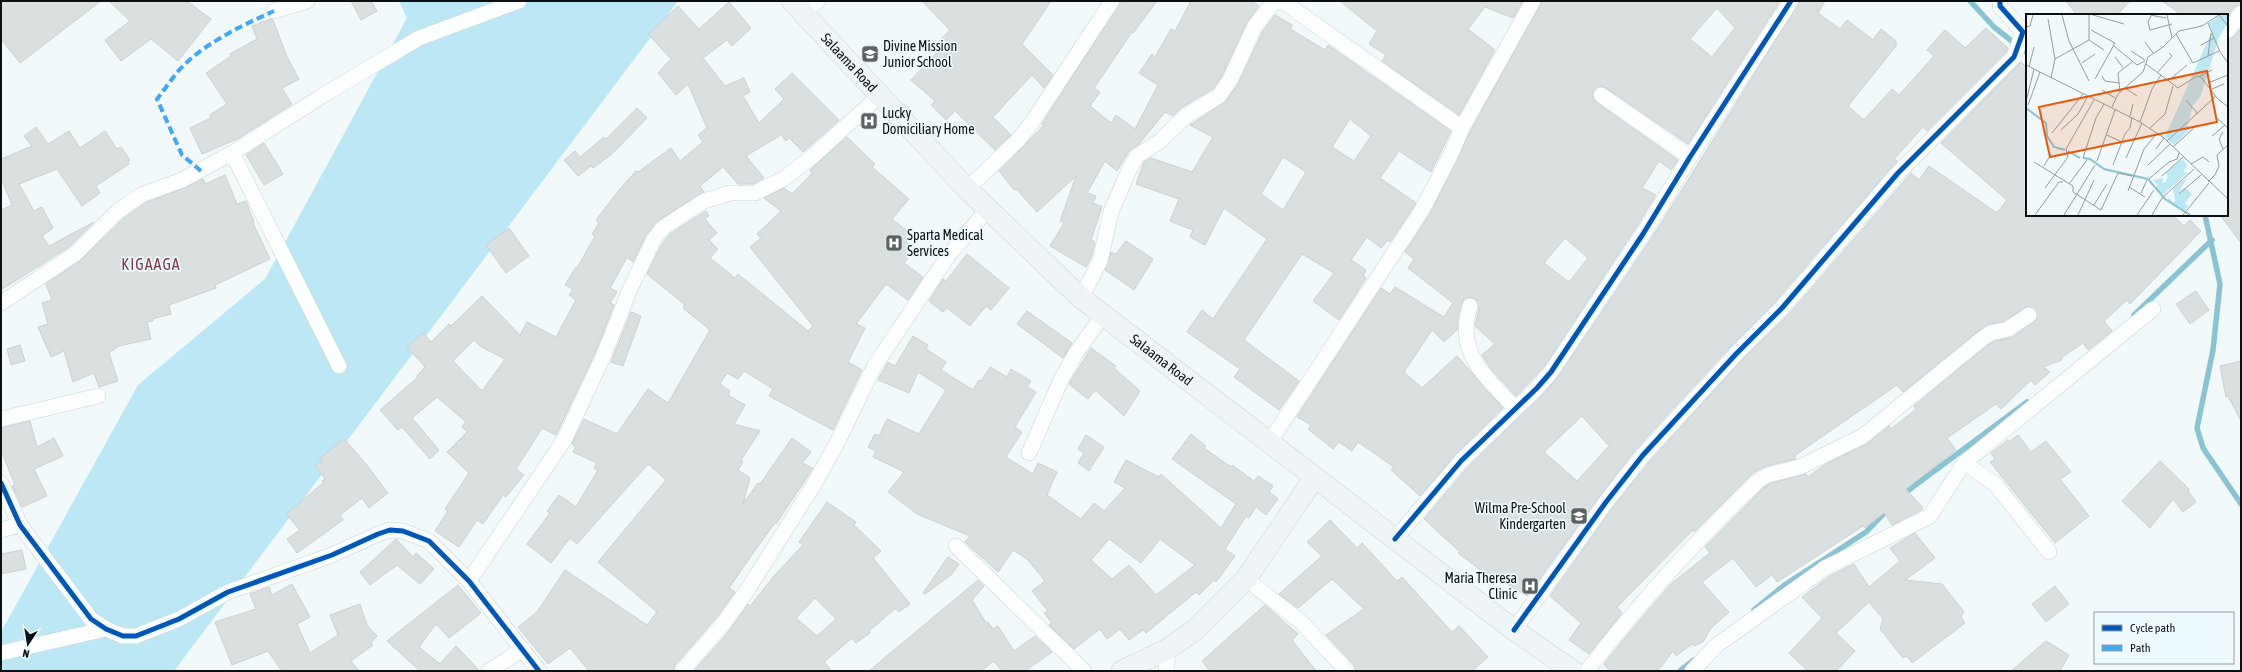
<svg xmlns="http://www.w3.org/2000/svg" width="2242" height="672" viewBox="0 0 2242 672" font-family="'Asap Condensed',sans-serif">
<rect width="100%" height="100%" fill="#f2f9fa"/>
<path fill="#bce7f4" d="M 399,1 L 678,1 L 174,671 L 1,671 L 1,632 L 138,385 L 265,279 L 407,18 Z"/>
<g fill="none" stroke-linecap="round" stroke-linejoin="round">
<path stroke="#89c4d4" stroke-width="5.5" d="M 1970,1 L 1994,27 L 2027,53
M 2205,215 L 2220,284 L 2213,350 L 2197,428 L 2203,448 L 2241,504
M 2134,315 L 2212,240
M 1902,495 L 2027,402
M 1754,610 L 1786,584 L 1866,532 L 1889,508
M 1681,670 L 1694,660"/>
</g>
<path fill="#dadfe0" stroke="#ccd0d1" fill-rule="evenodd" d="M 1,1 L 101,1 L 20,63 L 1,39 Z
M 109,1 L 187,1 L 211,19 L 178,61 L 151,39 L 121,61 L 105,40 L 130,21 Z
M 351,1 L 371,1 L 377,11 L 361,20 Z
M 922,1 L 1051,1 L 1022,44 L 1053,75 L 1044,88 L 1032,75 L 993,117 L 1011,135 L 995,150 L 955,111 L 946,120 L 931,105 L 935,101 L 911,80 L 941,48 L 937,43 L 950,30 Z
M 1121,1 L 1157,1 L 1133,33 L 1132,32 L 1094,88 L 1100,92 L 1090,106 L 1111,123 L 1116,115 L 1135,129 L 1158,85 L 1139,73 L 1152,54 L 1155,57 L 1171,29 L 1175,31 L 1191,1 L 1251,1 L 1259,6 L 1247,22 L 1222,76 L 1213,89 L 1181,108 L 1173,116 L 1165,112 L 1139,144 L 1129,151 L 1117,171 L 1105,161 L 1087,193 L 1096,196 L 1093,203 L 1102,207 L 1091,240 L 1095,242 L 1091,258 L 1086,267 L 1050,246 L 1064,223 L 1060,221 L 1076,176 L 1037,212 L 1016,189 L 1014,190 L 999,171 L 1044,125 L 1042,124 Z
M 1340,1 L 1523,1 L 1513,18 L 1485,7 L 1468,29 L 1495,50 L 1459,115 L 1382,61 L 1386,55 L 1369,44 L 1377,31 Z
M 1542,1 L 1780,1 L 1688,144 L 1606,88 L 1601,86 L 1594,90 L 1592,95 L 1596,102 L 1678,160 L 1671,170 L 1659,161 L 1642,188 L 1656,195 L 1635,229 L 1544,367 L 1516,396 L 1491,369 L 1482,355 L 1495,344 L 1475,326 L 1479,308 L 1476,299 L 1468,297 L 1463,300 L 1458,329 L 1444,342 L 1432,330 L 1404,372 L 1422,388 L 1457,356 L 1503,408 L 1455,455 L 1420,496 L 1391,470 L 1394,467 L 1358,442 L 1352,451 L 1339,442 L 1333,449 L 1308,429 L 1311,425 L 1297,417 L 1381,288 L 1390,294 L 1395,287 L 1444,317 L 1453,303 L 1408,268 L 1414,259 L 1405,252 L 1430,214 L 1470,132 ZM 1717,8 L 1735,28 L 1712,57 L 1690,39 ZM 1565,238 L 1588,258 L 1569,282 L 1544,263 Z
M 1800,1 L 1825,1 L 1818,13 L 1840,29 L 1847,20 L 1873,40 L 1881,29 L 1896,41 L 1896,46 L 1848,106 L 1864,120 L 1892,89 L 1899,95 L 1934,56 L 1927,50 L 1945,30 L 1965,48 L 1986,28 L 2008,48 L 2006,52 L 1927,131 L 1923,127 L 1894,159 L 1897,161 L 1775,302 L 1729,348 L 1636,449 L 1599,497 L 1527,596 L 1492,575 L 1490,577 L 1458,553 L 1460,552 L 1424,519 L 1468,467 L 1543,394 L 1558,377 L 1651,239 ZM 1582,416 L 1609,446 L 1577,481 L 1544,452 Z
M 2066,1 L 2130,1 L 2117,15 L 2077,15 Z
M 2162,1 L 2241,1 L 2241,4 L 2234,7 L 2227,16 L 2182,15 Z
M 729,2 L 751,28 L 732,46 L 727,40 L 703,58 L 725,86 L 744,78 L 750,92 L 743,96 L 759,123 L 784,99 L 775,89 L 792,73 L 839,120 L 803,152 L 789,138 L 786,141 L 781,135 L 746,156 L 764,178 L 753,184 L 738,184 L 723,167 L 700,186 L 704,192 L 657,221 L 646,235 L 633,262 L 627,257 L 610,288 L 617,292 L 610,303 L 614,305 L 595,353 L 556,435 L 542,428 L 516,469 L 524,475 L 506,497 L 503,495 L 483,524 L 477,520 L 459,547 L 435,531 L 448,511 L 445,509 L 469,473 L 447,452 L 467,432 L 462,427 L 466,422 L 437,397 L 412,418 L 439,450 L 430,459 L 402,427 L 398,430 L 380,410 L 418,377 L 417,376 L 425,367 L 407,347 L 423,333 L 431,342 L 449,324 L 451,326 L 482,296 L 520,335 L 527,322 L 556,337 L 576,300 L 569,295 L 573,289 L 565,285 L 576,267 L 577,268 L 595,236 L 592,234 L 599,223 L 596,220 L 619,190 L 636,171 L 638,172 L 671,148 L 680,161 L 703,142 L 698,135 L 707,128 L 688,84 L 676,95 L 658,73 L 671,59 L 648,34 L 678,6 L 699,29 ZM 474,340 L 480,346 L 505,359 L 482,391 L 453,361 Z
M 1275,15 L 1292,25 L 1290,29 L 1325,50 L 1328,45 L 1451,131 L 1431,172 L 1399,151 L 1380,178 L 1416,203 L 1390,242 L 1388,240 L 1381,248 L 1367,237 L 1351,260 L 1366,270 L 1363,276 L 1366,278 L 1339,320 L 1313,301 L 1334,273 L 1302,254 L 1244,340 L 1299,381 L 1279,410 L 1234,377 L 1240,369 L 1187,332 L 1202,310 L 1213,319 L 1267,239 L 1224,208 L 1205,245 L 1190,237 L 1193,230 L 1170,221 L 1179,199 L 1136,184 L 1144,162 L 1151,158 L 1192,172 L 1213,137 L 1190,125 L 1226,101 L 1238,84 L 1263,31 ZM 1350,119 L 1371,136 L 1354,161 L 1332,147 ZM 1283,157 L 1306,172 L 1283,210 L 1261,194 Z
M 271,19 L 273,20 L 287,57 L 299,79 L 282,88 L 292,104 L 237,139 L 202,154 L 190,128 L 211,118 L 210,115 L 227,104 L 206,73 L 231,56 L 230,54 L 257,39 L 252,26 Z
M 2241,28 L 2241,243 L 2220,215 L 2227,215 L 2227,40 L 2234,37 Z
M 2021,62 L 2027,68 L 2027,215 L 2173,215 L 2184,226 L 2190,220 L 2201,231 L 2130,304 L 2127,300 L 2104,321 L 2112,331 L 2088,350 L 2083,343 L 2061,358 L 2062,360 L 2043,367 L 2050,372 L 2035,385 L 2031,380 L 2001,409 L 1996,404 L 1947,438 L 1956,450 L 1906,489 L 1923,508 L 1921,510 L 1892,525 L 1884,513 L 1865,528 L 1863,526 L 1777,582 L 1772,575 L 1756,587 L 1733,558 L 1702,582 L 1729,612 L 1711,628 L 1703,642 L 1694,646 L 1692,644 L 1676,656 L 1673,651 L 1661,667 L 1655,671 L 1610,671 L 1604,664 L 1634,627 L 1672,583 L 1710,553 L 1705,547 L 1764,487 L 1771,483 L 1806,474 L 1808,477 L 1826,464 L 1867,444 L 1889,426 L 1891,429 L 1916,409 L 1914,406 L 1988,345 L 1995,341 L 2013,337 L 2037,319 L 2036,310 L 2028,306 L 2004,321 L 1986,325 L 1903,392 L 1897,385 L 1794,456 L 1796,459 L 1766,466 L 1754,472 L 1694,532 L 1693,530 L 1617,607 L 1622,613 L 1589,654 L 1569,640 L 1581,623 L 1550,596 L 1613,507 L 1650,461 L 1742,360 L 1789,314 L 1911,173 L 1919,180 L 1929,166 L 1997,213 L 2007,200 L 1941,143 Z
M 637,108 L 647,118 L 612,154 L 593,168 L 591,166 L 578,176 L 564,160 L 575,151 L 580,157 L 604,137 L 606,139 Z
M 36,127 L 48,144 L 69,131 L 80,148 L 105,131 L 117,149 L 121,147 L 130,160 L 128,162 L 129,164 L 96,186 L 100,193 L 82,206 L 57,169 L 19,184 L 34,211 L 42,207 L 53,228 L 42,236 L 49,246 L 94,222 L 69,247 L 1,290 L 1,210 L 12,205 L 1,178 L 1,159 L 32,146 L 24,136 Z
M 847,137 L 875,164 L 872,167 L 909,199 L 892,219 L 912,235 L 906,242 L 915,249 L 904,263 L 923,277 L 908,300 L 886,284 L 856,324 L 865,328 L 848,362 L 862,370 L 833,430 L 769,396 L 773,389 L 744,371 L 738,379 L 727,373 L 720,384 L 730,391 L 728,395 L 745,405 L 734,424 L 760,431 L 741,460 L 743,462 L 738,470 L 750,478 L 743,504 L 758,483 L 760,484 L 792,438 L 811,452 L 802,463 L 813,468 L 776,524 L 775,523 L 756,549 L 729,588 L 735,592 L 716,618 L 675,665 L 673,671 L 589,671 L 570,648 L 548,664 L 518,627 L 537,612 L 565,570 L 647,625 L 657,612 L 598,562 L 666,480 L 648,464 L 577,544 L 570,538 L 551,563 L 527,544 L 550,513 L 547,511 L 559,495 L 576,507 L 598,470 L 594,468 L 597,463 L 573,452 L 576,446 L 572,444 L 584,419 L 617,434 L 648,389 L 668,403 L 710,330 L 683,308 L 685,305 L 647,274 L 662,244 L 670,234 L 706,211 L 709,216 L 705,219 L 717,233 L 709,240 L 718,249 L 710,258 L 735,278 L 738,274 L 808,331 L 813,326 L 750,247 L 761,238 L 757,234 L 781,211 L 764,198 L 784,188 L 792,194 L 812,173 L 810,170 Z
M 264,143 L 283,174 L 264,185 L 246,155 Z
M 225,175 L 237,204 L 246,201 L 254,222 L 253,223 L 270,259 L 215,285 L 216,288 L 169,305 L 171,314 L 152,319 L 153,321 L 147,322 L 151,339 L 119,346 L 109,353 L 118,381 L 99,387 L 94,373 L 73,382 L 64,351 L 51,357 L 38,327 L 48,324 L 42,303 L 52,300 L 46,284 L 80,261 L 124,218 L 145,203 L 185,188 L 203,179 L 205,184 Z
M 509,228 L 529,256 L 506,273 L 486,245 Z
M 1126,241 L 1153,259 L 1134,290 L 1105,270 L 1111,252 L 1116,254 Z
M 967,254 L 1009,288 L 991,310 L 986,306 L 970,326 L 947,308 L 943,312 L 929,301 L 943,279 L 946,281 Z
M 2196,291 L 2209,310 L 2190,324 L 2176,304 Z
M 1027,311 L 1072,343 L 1063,358 L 1017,324 Z
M 631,312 L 641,316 L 623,366 L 611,362 Z
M 913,336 L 928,345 L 926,349 L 946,362 L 941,370 L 973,390 L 979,380 L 981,381 L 990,367 L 1007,377 L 1011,369 L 1031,381 L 1027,387 L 1036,392 L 1015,427 L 1022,432 L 1006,457 L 1033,474 L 1038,463 L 1057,472 L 1047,495 L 1081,519 L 1094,503 L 1104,511 L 1125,488 L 1114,482 L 1126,460 L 1159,477 L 1161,474 L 1221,528 L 1236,504 L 1172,459 L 1191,434 L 1206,446 L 1204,448 L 1231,467 L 1232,465 L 1254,481 L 1258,476 L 1273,486 L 1269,492 L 1278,499 L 1266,515 L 1256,507 L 1249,518 L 1246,516 L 1225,549 L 1235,556 L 1216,582 L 1214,580 L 1199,595 L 1196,592 L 1146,633 L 1143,630 L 1129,640 L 1120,629 L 1107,639 L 1100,629 L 1074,649 L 1049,625 L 1052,623 L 1044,613 L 1048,611 L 1032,591 L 1045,581 L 1028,560 L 1013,550 L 998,572 L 965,542 L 970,536 L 917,514 L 888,492 L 904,472 L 873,457 L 876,451 L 868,447 L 875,434 L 879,436 L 887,419 L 919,434 L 946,390 L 918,372 L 909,393 L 878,380 L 888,362 L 895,366 ZM 1109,539 L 1141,563 L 1160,539 L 1195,565 L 1156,595 L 1129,565 L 1112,579 L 1091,560 Z
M 20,345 L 25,361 L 11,365 L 7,349 Z
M 1091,348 L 1116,366 L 1114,368 L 1140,391 L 1124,416 L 1095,390 L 1088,399 L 1069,384 Z
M 2241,361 L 2241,421 L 2228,396 L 2226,397 L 2220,366 Z
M 30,421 L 37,447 L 54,438 L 63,456 L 34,469 L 47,496 L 22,507 L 12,486 L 15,485 L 1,450 L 1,428 Z
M 1086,435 L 1104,447 L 1089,471 L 1078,463 L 1084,453 L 1078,449 Z
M 2018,435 L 2031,452 L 2046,441 L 2071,472 L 2060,479 L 2089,516 L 2055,543 L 1990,462 L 1995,459 L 1991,453 L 2008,440 L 2009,442 Z
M 344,439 L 362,459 L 388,493 L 369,508 L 362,498 L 340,515 L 343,520 L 297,553 L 287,539 L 300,530 L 286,514 L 323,483 L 322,481 L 325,479 L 315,466 L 322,461 L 320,458 Z
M 2160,461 L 2189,489 L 2188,491 L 2196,502 L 2183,512 L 2173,499 L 2150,528 L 2122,501 Z
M 827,502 L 856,522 L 854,525 L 881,551 L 873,558 L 910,604 L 899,612 L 896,608 L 869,631 L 870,633 L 856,643 L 852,638 L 824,662 L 832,671 L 694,671 L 730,630 L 748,604 L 750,606 L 774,576 L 803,545 L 799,542 ZM 815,598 L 836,619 L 817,636 L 796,618 Z
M 1330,520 L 1357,548 L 1362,543 L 1397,581 L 1402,577 L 1452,632 L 1459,626 L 1488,657 L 1472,671 L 1356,671 L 1354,665 L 1326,635 L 1364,609 L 1332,579 L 1298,608 L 1279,594 L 1322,556 L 1307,542 Z
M 1915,533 L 1935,558 L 1905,580 L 1942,584 L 1964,612 L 1961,617 L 1965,623 L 1912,663 L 1907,656 L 1903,658 L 1880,629 L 1883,619 L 1869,602 L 1836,633 L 1855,651 L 1836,671 L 1808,671 L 1789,653 L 1822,618 L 1802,597 L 1830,576 L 1854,564 L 1869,587 L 1900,561 L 1890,548 Z
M 396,539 L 413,557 L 416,553 L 434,569 L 420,584 L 397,565 L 370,585 L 360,572 Z
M 22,550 L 26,569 L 1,574 L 1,554 Z
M 948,557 L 959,564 L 952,574 L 925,594 L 923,593 Z
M 978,580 L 984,586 L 972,600 L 986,623 L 988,622 L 993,629 L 998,626 L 1014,651 L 1035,636 L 1052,652 L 1025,671 L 1002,671 L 994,661 L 981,671 L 869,671 Z
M 292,584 L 310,617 L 297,624 L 310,653 L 338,635 L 330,615 L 360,604 L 367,625 L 377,636 L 371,643 L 373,645 L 351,661 L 359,671 L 282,671 L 268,651 L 232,665 L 215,622 L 256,609 L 250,594 L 269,587 L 272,595 Z
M 458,585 L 481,613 L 449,638 L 436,624 L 419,647 L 440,664 L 456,646 L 480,671 L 420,671 L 387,641 Z
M 2055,586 L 2069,604 L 2046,622 L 2032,604 Z
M 1265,605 L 1298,634 L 1292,640 L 1316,671 L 1210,671 L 1202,661 Z
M 2046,641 L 2069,655 L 2060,671 L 2011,671 Z"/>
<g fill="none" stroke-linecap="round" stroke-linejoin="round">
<defs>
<path id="street" d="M 1282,1 L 1462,128
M 274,11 L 307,1
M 802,13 L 818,1
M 2227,31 L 2241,13
M 1601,95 L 1690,157
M 232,153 L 339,366
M 967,189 L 1018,140 L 1033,121 L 1112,1
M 1081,298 L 1100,261 L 1111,212 L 1129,170 L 1137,156 L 1160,141 L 1186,116 L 1219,96 L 1230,80 L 1255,26 L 1275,1
M 1,303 L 75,254 L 118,211 L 141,195 L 182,180 L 232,153 L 322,96 L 419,38 L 519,1
M 1470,306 C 1455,353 1486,377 1515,408
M 1,419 L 98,396
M 1269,443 L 1422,210 L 1451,154 L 1462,128 L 1533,1
M 1029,453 L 1061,380 L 1076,353 L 1103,315
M 1964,463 L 1995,484 L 2049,552
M 1,483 L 20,525 L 91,619 L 106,629 L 123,636 L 136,636 L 179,619 L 228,592 L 332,555 L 378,534 L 390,530 L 403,531 L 429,541 L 469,581 L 539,671
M 1,530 L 20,525
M 1395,539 L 1461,461 L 1537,388 L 1551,372 L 1643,234 L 1690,157 L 1791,1
M 956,546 L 1084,671
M 1246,579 L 1301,622 L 1347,671
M 469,581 L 564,440 L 603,357 L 631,287 L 654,239 L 664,227 L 704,201 L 730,193 L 755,193 L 785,178 L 814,155 L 879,96
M 1514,630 L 1606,502 L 1643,455 L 1736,354 L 1782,308 L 1898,173 L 2014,57 L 2023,32 L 2000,6 L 2000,1
M 1,653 L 106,629
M 489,671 L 523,649
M 682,671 L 723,624 L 746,592 L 813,486 L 836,445 L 875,365 L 948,256 L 987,210
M 1166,671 L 1168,649
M 1587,671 C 1639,603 1697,539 1759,480 L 1768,475 L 1800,467 L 1863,436 L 1983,338 L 1991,333 L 2008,329 L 2029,315
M 1692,671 L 1717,645 L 1825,568 L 1930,516 L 1964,463 L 2153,309"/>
<g id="secondary">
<path id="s1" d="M 792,1 L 967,189 L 1081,298 L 1514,630 L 1573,671"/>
<path d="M 1122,671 L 1168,649 L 1196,629 L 1246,579 L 1314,478"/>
</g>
</defs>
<use href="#street" stroke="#ced4d5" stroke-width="16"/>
<use href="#secondary" stroke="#ced4d5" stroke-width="22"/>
<use href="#street" stroke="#fdfefe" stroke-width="15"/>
<use href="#secondary" stroke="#eff5f6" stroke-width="21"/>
<path stroke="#3fa9f5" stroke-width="4" stroke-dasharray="8 4" stroke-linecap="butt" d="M 201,171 L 182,155 L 157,99 C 166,88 175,73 186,63 C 211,40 243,25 274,11"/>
<defs>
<path id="cycleway" d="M 1,483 L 20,525 L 91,619 L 106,629 L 123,636 L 136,636 L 179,619 L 228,592 L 332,555 L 378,534 L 390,530 L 403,531 L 429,541 L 469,581 L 539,671
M 1395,539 L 1461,461 L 1537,388 L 1551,372 L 1643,234 L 1690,157 L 1791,1
M 1514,630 L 1606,502 L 1643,455 L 1736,354 L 1782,308 L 1898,173 L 2014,57 L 2023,32 L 2000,6 L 2000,1"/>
</defs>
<use href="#cycleway" stroke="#effafe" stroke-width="8"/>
<use href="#cycleway" stroke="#0057b8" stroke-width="5"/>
</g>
<defs>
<symbol id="school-square" viewBox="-11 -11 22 22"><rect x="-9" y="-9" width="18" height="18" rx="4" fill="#5c6263" stroke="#effafe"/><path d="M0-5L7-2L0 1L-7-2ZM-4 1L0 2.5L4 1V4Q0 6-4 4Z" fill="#fff"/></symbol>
<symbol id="hospital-square" viewBox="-11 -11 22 22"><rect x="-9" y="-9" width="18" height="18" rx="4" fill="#5c6263" stroke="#effafe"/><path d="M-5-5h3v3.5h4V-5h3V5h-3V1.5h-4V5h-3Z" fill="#fff"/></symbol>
</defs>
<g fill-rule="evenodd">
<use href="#school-square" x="860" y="44" width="20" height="20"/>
<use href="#hospital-square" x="859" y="111" width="20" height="20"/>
<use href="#hospital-square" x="884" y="233" width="20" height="20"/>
<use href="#school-square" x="1569" y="506" width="20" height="20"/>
<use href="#hospital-square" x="1520" y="576" width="20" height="20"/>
</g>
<g text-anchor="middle" stroke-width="3.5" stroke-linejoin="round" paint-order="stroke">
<g font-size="14" fill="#0c1012" stroke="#effafe" text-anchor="start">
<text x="883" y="51">Divine Mission<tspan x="883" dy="16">Junior School</tspan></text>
<text x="882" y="118">Lucky<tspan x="882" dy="16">Domiciliary Home</tspan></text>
<text x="907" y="240">Sparta Medical<tspan x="907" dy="16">Services</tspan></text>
<text x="1566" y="513" text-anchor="end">Wilma Pre-School<tspan x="1566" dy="16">Kindergarten</tspan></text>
<text x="1517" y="583" text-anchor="end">Maria Theresa<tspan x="1517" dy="16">Clinic</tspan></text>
</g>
<g font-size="14" fill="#0c1012" stroke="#effafe">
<text dy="5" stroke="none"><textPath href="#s1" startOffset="84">Salaama Road</textPath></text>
<text dy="5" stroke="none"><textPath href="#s1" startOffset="516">Salaama Road</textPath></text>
</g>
<g font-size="16" letter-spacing="1" fill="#823a49" stroke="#effafe">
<text x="151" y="270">KIGAAGA</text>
</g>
</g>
<g transform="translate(2026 14)">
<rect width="202" height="202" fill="#f2f9fa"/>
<path d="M 194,1 L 202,1 L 202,9 L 193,23 L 175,81 L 167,91 L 161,113 L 163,116 L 148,131 L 139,123 L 186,17 L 183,9 ZM 156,145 L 161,151 L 157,159 L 162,158 L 138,180 L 136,179 L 130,175 L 131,171 L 127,166 L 137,164 L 136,169 L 140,168 L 142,162 L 140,159 ZM 161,165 L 153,177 L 159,174 L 166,180 L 159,189 L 162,192 L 158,197 L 146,191 L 138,184 L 142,186 L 142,183 L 147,188 L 149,187 L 147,175 L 156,167 Z" fill="#bce7f4"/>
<path fill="none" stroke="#89c4d4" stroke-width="2" d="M 0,94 L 20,109 L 21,122 L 28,133 L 39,136M 42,137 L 54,144M 57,144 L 64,145 L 78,155 L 122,165 L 139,185 L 164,201"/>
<path fill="none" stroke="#969c9d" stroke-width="1" d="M 36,1 L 43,27 L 63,67M 67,1 L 98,10M 124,1 L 140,4M 141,1 L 146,24M 193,1 L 202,12M 125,2 L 122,8 L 124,16 L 146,10M 22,5 L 29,45M 182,9 L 194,38 L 202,49M 0,13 L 4,12 L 7,1M 65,16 L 89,29 L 69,65M 150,20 L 167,49 L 193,37M 63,26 L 78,36M 119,28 L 127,39M 175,31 L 188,24M 88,32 L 111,51 L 119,47M 105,37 L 119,46M 182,42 L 185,19M 89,43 L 98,55M 56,49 L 69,40M 120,50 L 152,74 L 171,62 L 175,63 L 191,84 L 202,93M 0,51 L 114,108 L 138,124 L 202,185M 3,53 L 8,33M 131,59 L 146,42 L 143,39M 76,62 L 79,67 L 93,69M 174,62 L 186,56M 25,64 L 29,45 L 63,26 L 63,1M 142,67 L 161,51M 182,69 L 202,61M 99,74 L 111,82M 186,75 L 198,70M 76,76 L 89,84M 94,78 L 92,59 L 106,48M 160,86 L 172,100M 0,88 L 8,55M 2,91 L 14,58M 86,93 L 92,80 L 117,58 L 122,43 L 137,33 L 153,17 L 176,12 L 193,1M 104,102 L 107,90M 192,105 L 202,114M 114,108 L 126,75 L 135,61M 124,114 L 139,100 L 147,72M 35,116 L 52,100 L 62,82M 26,119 L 57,80M 81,121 L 96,128M 186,122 L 199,111M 141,127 L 190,82M 147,133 L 171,111M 130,135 L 138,124M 197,135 L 193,125 L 197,118M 57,144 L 70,104 L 78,90M 100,144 L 116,109M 71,147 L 89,96M 8,148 L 47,172 L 47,178 L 75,196 L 92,159 L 106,162M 165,150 L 177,143 L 183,148M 87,151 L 99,120 L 104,114 L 106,103M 122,151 L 144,130M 18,152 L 25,140M 136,162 L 157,143M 123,165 L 143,148 L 151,145 L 153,139M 182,168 L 189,161 L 193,152 L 191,141 L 202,131M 43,170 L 61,146M 103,173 L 119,183M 19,174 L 42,143 L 40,135 L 68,86M 102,177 L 118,135 L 131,119M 115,179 L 121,166M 153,180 L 175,161M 68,191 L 81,170M 9,201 L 33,168 L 37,168M 38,201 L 69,151M 52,201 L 68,166M 111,201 L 128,176M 126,201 L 136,184 L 168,155M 157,201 L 183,169"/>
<path fill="#e8590c" fill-opacity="0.15" stroke="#e8590c" stroke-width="2" d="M 181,57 L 191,108 L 24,143 L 13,93 Z"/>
<rect width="202" height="202" fill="none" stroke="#0c1012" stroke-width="2"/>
</g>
<rect width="2242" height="672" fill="none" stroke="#0c1012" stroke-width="4"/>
<rect x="2094" y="612" width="140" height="52" fill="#effafe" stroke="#949ca0"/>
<rect x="2102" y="625" width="20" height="6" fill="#0057b8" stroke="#949ca0"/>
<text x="2130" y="632" font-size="12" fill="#0c1012">Cycle path</text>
<rect x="2102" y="645" width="20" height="6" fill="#3fa9f5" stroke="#949ca0"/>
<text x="2130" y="652" font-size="12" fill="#0c1012">Path</text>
<g transform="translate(28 644) rotate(192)" stroke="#effafe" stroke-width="3" paint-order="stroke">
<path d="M0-3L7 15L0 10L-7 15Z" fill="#0c1012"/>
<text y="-6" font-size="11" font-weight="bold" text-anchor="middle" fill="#0c1012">N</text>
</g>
</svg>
